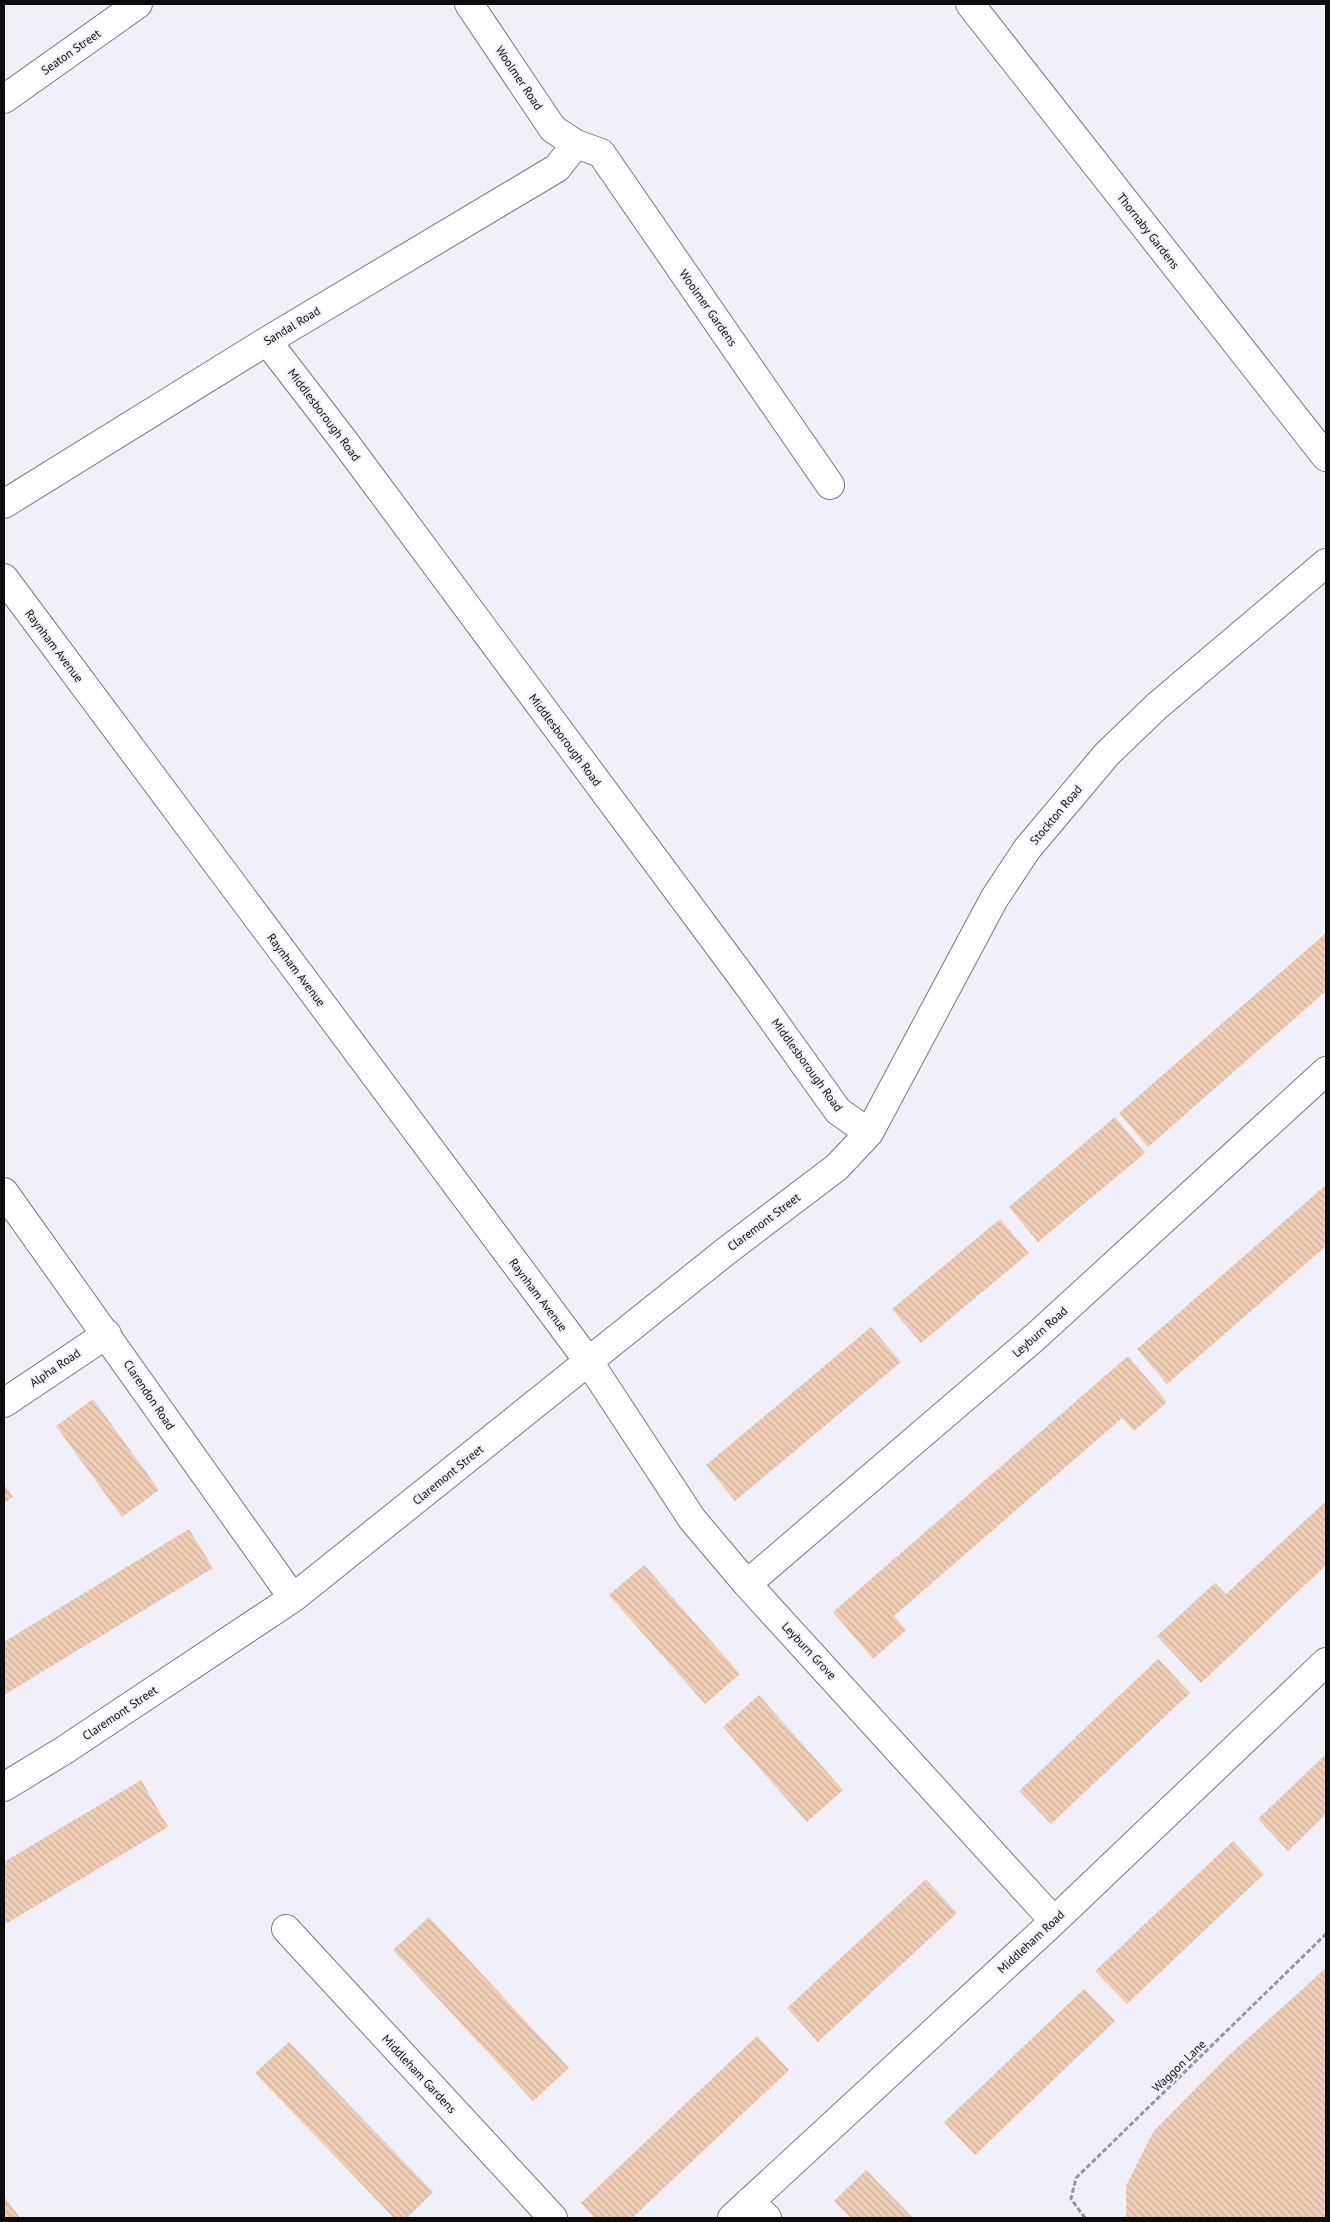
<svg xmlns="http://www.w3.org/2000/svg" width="1330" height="2222" viewBox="0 0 1330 2222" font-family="'PT Sans',sans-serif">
<defs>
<pattern id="building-back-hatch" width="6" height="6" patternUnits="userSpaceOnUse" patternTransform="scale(1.25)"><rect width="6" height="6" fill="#efceb7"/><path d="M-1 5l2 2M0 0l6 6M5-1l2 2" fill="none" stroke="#ccb09c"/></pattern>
</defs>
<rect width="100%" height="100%" fill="#f1f0f8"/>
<path fill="url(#building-back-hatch)" d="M 1326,933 L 1326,991 L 1148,1147 L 1119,1113 Z
M 1115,1117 L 1145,1153 L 1038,1242 L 1009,1207 Z
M 1326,1185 L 1326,1246 L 1167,1384 L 1137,1349 Z
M 1000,1219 L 1029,1253 L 921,1343 L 892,1309 Z
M 871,1327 L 901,1362 L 735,1501 L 706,1465 Z
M 1128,1356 L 1167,1402 L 1134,1431 L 1122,1418 L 894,1616 L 906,1630 L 873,1659 L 833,1612 Z
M 93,1399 L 159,1490 L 122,1517 L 56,1426 Z
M 4,1484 L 13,1497 L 4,1503 Z
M 1326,1501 L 1326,1565 L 1201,1683 L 1157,1636 L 1215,1583 L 1226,1594 Z
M 189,1529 L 213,1568 L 4,1695 L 4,1642 Z
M 644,1565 L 740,1674 L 705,1704 L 609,1595 Z
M 1158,1659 L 1190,1693 L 1051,1824 L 1019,1791 Z
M 759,1695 L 843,1790 L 807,1822 L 723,1727 Z
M 1326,1754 L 1326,1814 L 1288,1851 L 1258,1819 Z
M 141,1780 L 168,1827 L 4,1925 L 4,1862 Z
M 1233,1841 L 1264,1874 L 1127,2004 L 1095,1971 Z
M 926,1879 L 957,1913 L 818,2042 L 787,2008 Z
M 429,1917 L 569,2068 L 533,2101 L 393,1950 Z
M 1326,1968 L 1326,2218 L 1126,2218 L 1126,2186 L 1153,2132 L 1228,2056 Z
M 1084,1989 L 1115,2021 L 975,2155 L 944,2122 Z
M 757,2036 L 789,2070 L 632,2218 L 595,2218 L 581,2203 Z
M 289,2042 L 433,2192 L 407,2218 L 394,2218 L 255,2073 Z
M 866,2170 L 913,2218 L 851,2218 L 834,2201 Z
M 4,2196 L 20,2218 L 4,2218 Z"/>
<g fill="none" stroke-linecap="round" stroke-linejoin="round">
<defs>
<path id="minor" d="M 469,4 L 553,129 L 576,144 L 601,153 L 830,485
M 970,4 L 1326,457
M 4,99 L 138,4
M 267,341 L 344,441 L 745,981 L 838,1111 L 869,1133
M 4,504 L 267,341 L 557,168 L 576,144
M 4,578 L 589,1362 L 692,1519 L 747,1584 L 1054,1921
M 4,1192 L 293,1598
M 4,1403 L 107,1334
M 747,1584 L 1034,1338 L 1326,1071
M 4,1787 L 63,1751 L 293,1598 L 725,1252 L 837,1167 L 869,1133 L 994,899 L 1027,849 L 1107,754 L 1157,706 L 1326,563
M 286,1929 L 553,2218
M 750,2201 L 767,2218
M 732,2218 L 1054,1921 L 1326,1662"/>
</defs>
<use href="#minor" stroke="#78777e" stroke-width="30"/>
<path stroke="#97969c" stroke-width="3" stroke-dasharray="5 2.5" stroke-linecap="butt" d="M 1085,2218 L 1071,2199 L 1076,2178 L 1326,1934"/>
<use href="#minor" stroke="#fff" stroke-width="28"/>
</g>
<g text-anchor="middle" stroke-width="4" stroke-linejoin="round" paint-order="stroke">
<g font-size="12" fill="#0c0c0e" stroke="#f1f0f8">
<text transform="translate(71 52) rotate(-35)" y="4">Seaton Street</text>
<text transform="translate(519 78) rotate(56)" y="4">Woolmer Road</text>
<text transform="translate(1148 231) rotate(52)" y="4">Thornaby Gardens</text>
<text transform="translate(708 308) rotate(55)" y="4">Woolmer Gardens</text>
<text transform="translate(292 326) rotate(-31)" y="4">Sandal Road</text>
<text transform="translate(324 415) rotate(53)" y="4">Middlesborough Road</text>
<text transform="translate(54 646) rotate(53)" y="4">Raynham Avenue</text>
<text transform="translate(565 740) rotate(53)" y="4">Middlesborough Road</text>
<text transform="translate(1056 815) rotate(-50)" y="4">Stockton Road</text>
<text transform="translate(296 970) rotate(53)" y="4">Raynham Avenue</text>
<text transform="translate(807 1065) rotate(54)" y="4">Middlesborough Road</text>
<text transform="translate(764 1222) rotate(-37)" y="4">Claremont Street</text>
<text transform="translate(538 1295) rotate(53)" y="4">Raynham Avenue</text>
<text transform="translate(1040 1332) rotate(-42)" y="4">Leyburn Road</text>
<text transform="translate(55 1368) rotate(-34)" y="4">Alpha Road</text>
<text transform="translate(149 1395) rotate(56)" y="4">Clarendon Road</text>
<text transform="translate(448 1475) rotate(-39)" y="4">Claremont Street</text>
<text transform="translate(809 1651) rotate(47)" y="4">Leyburn Grove</text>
<text transform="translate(120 1713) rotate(-34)" y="4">Claremont Street</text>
<text transform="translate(1031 1942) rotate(-43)" y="4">Middleham Road</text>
<text transform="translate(1179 2066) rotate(-44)" y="4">Waggon Lane</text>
<text transform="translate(419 2074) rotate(47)" y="4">Middleham Gardens</text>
</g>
</g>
<rect width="1330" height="2222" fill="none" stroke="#0c0c0e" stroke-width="10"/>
</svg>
